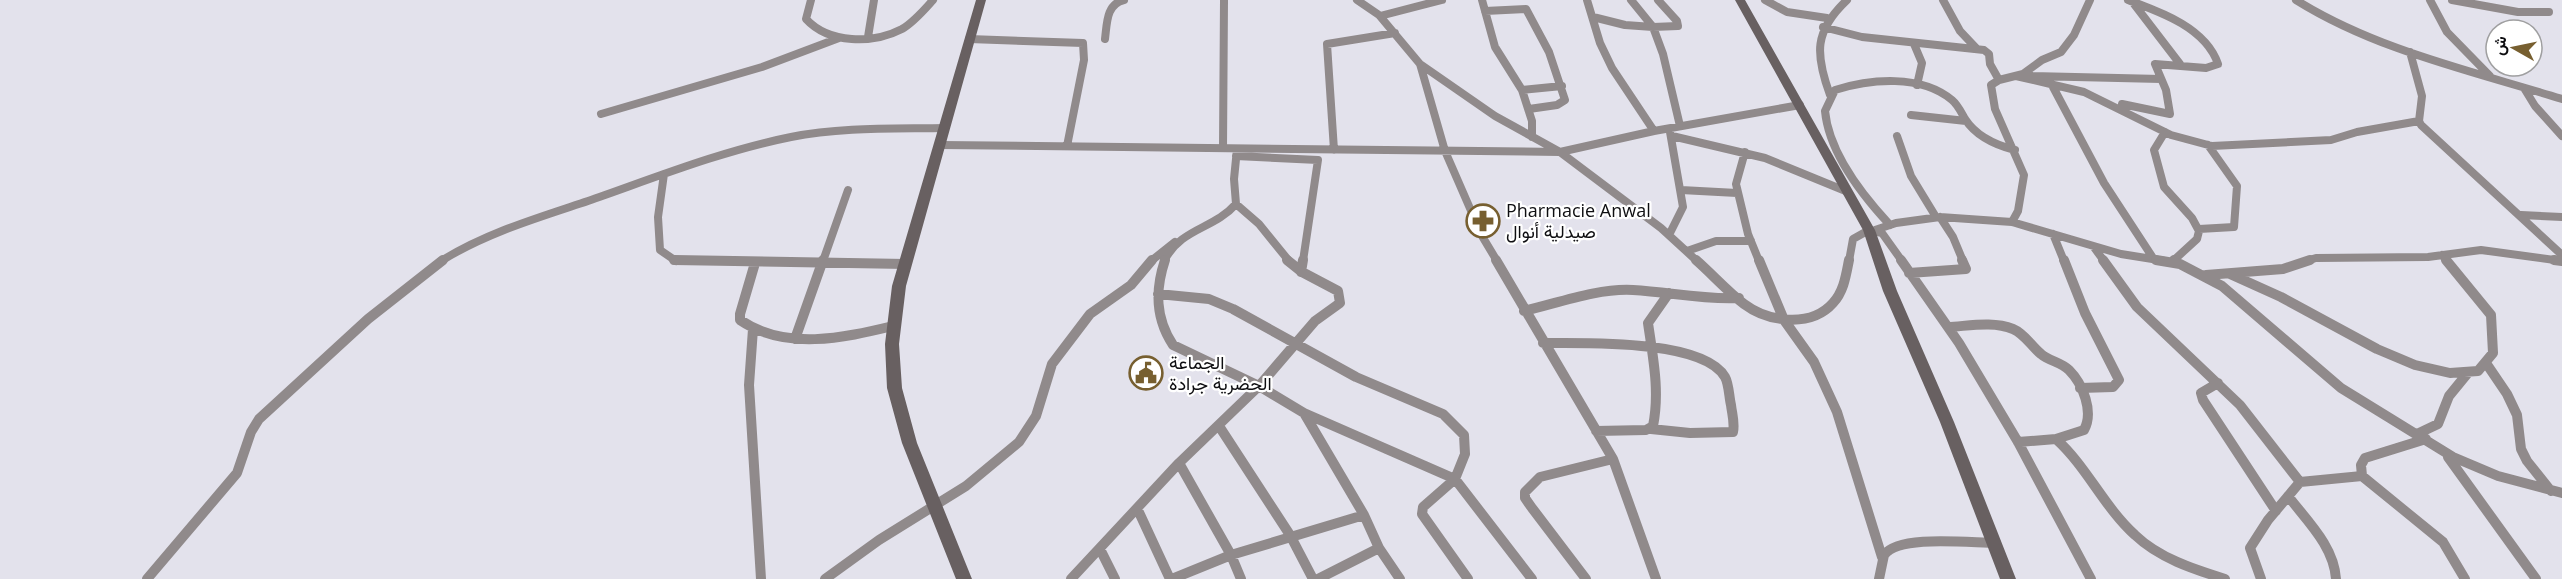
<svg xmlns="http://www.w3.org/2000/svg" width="2562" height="579" viewBox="0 0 2562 579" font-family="'Open Sans',Vazirmatn,sans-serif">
<rect width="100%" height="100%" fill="#e3e2ec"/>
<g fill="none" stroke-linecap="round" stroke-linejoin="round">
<path stroke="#908a8b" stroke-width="8" d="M 811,0 L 806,19 C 829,44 873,44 902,29 C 914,22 924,10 933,0
M 1357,0 L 1379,15 L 1420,64 L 1445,151 L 1482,236 L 1497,261
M 1482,0 L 1495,47 L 1522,90 L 1532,121 L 1532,137
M 1587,0 L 1600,43 L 1612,68 L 1654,131
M 1631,0 L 1653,27 L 1678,26 L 1677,21 L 1658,0
M 1765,0 L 1787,12 L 1827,18
M 1943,0 L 1960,31 L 1977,49
M 2296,0 C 2376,50 2472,71 2562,99
M 2430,0 L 2447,32 L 2490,76
M 2452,0 L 2518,12 L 2549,12
M 2134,4 L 2180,64
M 1485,11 L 1526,9 L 1549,52 L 1565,100 L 1557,105 L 1529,109
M 1380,16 L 1442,0
M 1593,17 L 1625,25 L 1653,27 L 1663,54 L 1680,126
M 1823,27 L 1862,37 L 1984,50 L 1989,54 L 1990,64 L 1999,80
M 868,37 L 874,0
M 969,39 L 1083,43 L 1084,60 L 1067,146
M 1105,39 C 1107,24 1106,4 1124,0
M 1914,44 L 1922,63 L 1917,85
M 2410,52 L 2422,96 L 2419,121 L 2421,125 L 2562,255
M 1420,64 L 1495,116 L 1560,152 L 1661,228 L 1697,261
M 2016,76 L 2084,92 L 2171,135 L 2212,146 L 2331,140 L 2357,132 L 2419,121
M 2029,76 L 2161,79
M 2053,87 L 2104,183 L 2153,258
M 2524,88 L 2535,106 L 2562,136
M 1522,90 L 1562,86
M 1830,95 C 1815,54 1814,31 1847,0
M 2122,104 L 2170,114 L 2166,90 L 2155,64 L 2206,68 L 2218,64 C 2206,28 2161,12 2128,0
M 601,114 L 762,67 L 839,38
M 1911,115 L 1966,121
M 2165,132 L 2154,150 L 2164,187 L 2192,218 L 2199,231 L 2197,239 L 2173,261
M 1672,136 L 1765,158 L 1848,192
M 1897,136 L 1911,176 L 1936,217
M 941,145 L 1560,152 L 1654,131 L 1800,105
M 1223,148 L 1224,0
M 1334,150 L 1327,44 L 1395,33
M 1745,152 L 1736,184 L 1748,234 L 1759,261
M 1236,156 L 1318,160 L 1303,261
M 664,174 L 658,217 L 660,250 L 676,261
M 1681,190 L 1737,193
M 1236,204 L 1259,224 L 1289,261
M 2521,215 L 2562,217
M 1940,217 L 1953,237 L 1963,261
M 2012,222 L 2018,211 L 2024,175 L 1995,109 L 1991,85 L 1999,80 L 2023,74 L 2042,60 L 2061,52 L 2074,35 L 2090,0
M 1890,225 C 1862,195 1829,153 1825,111 L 1835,90 C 1870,79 1921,74 1952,100 C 1958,105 1961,112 1965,119 C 1976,136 1995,145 2015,150
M 2199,229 L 2234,227 L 2237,186 L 2208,145
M 1875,230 L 1896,223 L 1940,217 L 2012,222 L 2121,254 L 2165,261
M 2053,234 L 2064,261
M 1669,235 L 1683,207 L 1670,132
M 2093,246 L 2104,261
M 1687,251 L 1716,241 L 1751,241
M 2442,255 L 2447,261
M 441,261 C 486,233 537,218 588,201 C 654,178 721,151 791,137 C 841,127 894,129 945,128
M 823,261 L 848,190
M 1151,261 L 1175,242
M 1164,261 C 1182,227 1213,230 1236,204 L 1234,179 L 1237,149
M 1849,261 L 1853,239 L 1869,230 L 1882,233 L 1902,261
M 2306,261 L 2316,258 L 2428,257 L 2481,250 L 2562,261"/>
<path stroke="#908a8b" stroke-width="10" d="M 674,260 L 906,264
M 1165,260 C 1155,290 1155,318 1173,345 L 1259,386 L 1304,413 L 1364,515 L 1379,548 L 1400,579
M 1496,260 L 1613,459 L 1656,579
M 1696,260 C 1712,274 1727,291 1744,304 C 1768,322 1811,328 1833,303 C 1844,291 1846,275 1849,260
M 1759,260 L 1784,320 L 1814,362 L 1837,412 L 1882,557
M 1901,260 L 1959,343 L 2018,442 L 2091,579
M 2064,260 L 2085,313 L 2119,380 L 2113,387 L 2080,388
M 2103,260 L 2137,307 L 2240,405 L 2300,482
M 2156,260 L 2180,264 L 2222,286 L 2341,388 L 2453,457 L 2498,476 L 2562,493
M 2554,260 L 2562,261
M 2173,262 L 2174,260
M 755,263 L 740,314 L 740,320 C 786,351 843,338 893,326
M 1301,272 L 1303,260
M 1909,273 L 1966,269 L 1962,260
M 2230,274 L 2281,297 L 2377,349 L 2415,365 L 2450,373 L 2478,371 L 2493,353 L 2491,315 L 2446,260
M 2206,275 L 2283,269 L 2310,260
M 1158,294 L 1209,299 L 1233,309 L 1356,377 L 1443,414 L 1464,435 L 1465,454 L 1455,479 L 1304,413
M 1524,311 C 1558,303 1598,288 1633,290 C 1670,292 1702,300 1739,298
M 1948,327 C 1969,326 1993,321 2013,329 C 2025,334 2031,346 2041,354 C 2049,361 2061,362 2069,370 C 2083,384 2094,412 2084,430 L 2056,439 L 2018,442
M 753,329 L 749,385 L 761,579
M 795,339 L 823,260
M 1543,343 C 1583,343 1703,339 1725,377 C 1729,384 1729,397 1731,405 C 1732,414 1735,423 1733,432 L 1690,433 L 1651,429
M 2486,363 L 2507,394 L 2517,415 L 2521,449 L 2527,461 L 2551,491
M 2218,383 L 2201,393 L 2203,400 L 2276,511
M 1219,426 L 1290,535 L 1313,579
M 1596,431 L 1646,430 L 1653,426 C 1660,391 1653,358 1648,323 L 1669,293
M 2417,434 L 2438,424 L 2449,396 L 2467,374
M 2056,439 C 2087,467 2104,507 2135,535 C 2159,558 2193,569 2225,579
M 2448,457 L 2536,579
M 1179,463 L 1231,555 L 1241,579
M 2362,476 L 2443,542 L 2465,579
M 2288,496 C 2307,521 2334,546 2336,579
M 1137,508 L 1170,579
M 1100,549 L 1115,579
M 147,579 L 237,473 L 251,432 L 259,419 L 368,319 L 443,260
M 825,579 L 879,540 L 966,486 L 1019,442 L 1036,416 L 1052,364 L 1090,314 L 1131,285 L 1152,260
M 1071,579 L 1179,463 L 1259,386 L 1315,321 L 1340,303 L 1338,291 L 1302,272 L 1287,260
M 1172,579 L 1231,555 L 1364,515
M 1318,579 L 1379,548
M 1468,579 L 1422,514 L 1423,507 L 1455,479 L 1532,579
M 1586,579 L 1532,508 L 1525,498 L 1525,492 L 1540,477 L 1613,459
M 1879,579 L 1884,555 C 1899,534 1971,543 1996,543
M 2261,579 L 2250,548 L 2268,520 L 2300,482 L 2362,476 L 2361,465 L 2365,458 L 2426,439"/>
<path fill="#686061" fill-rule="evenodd" d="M 976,0 L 986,0 L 906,286 L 899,344 L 902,388 L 917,443 L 972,579 L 956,579 L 902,443 L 887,388 L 885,344 L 892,286 Z
M 1735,0 L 1745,0 L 1875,230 L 1897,291 L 1954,422 L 2016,579 L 2000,579 L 1940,422 L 1883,291 L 1863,230 Z"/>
</g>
<defs>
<symbol id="pharmacy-ring" viewBox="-11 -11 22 22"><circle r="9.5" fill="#fff" stroke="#775f30" stroke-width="1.5"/><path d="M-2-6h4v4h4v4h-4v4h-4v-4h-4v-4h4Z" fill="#775f30"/></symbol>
<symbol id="civic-ring" viewBox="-11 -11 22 22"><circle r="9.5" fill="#fff" stroke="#775f30" stroke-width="1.5"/><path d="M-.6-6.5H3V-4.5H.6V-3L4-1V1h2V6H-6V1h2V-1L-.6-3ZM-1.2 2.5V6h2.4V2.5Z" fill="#775f30"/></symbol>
</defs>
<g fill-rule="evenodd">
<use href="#pharmacy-ring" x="1464" y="202" width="38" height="38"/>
<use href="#civic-ring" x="1127" y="354" width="38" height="38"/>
</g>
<g text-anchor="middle" stroke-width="4.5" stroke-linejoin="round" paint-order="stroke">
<g font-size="18" fill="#0e0e11" stroke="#fff" text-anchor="start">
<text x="1506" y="217">Pharmacie Anwal<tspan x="1506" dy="21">صيدلية أنوال</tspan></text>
<text x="1169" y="369">الجماعة<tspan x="1169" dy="21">الحضرية جرادة</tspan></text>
</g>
</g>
<g transform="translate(2514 48) rotate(279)"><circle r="28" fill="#ffffff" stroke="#9f9fa0" stroke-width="1.5"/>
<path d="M0-4.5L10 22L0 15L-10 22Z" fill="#775f30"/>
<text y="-9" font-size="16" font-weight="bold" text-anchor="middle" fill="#0e0e11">ش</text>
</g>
</svg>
